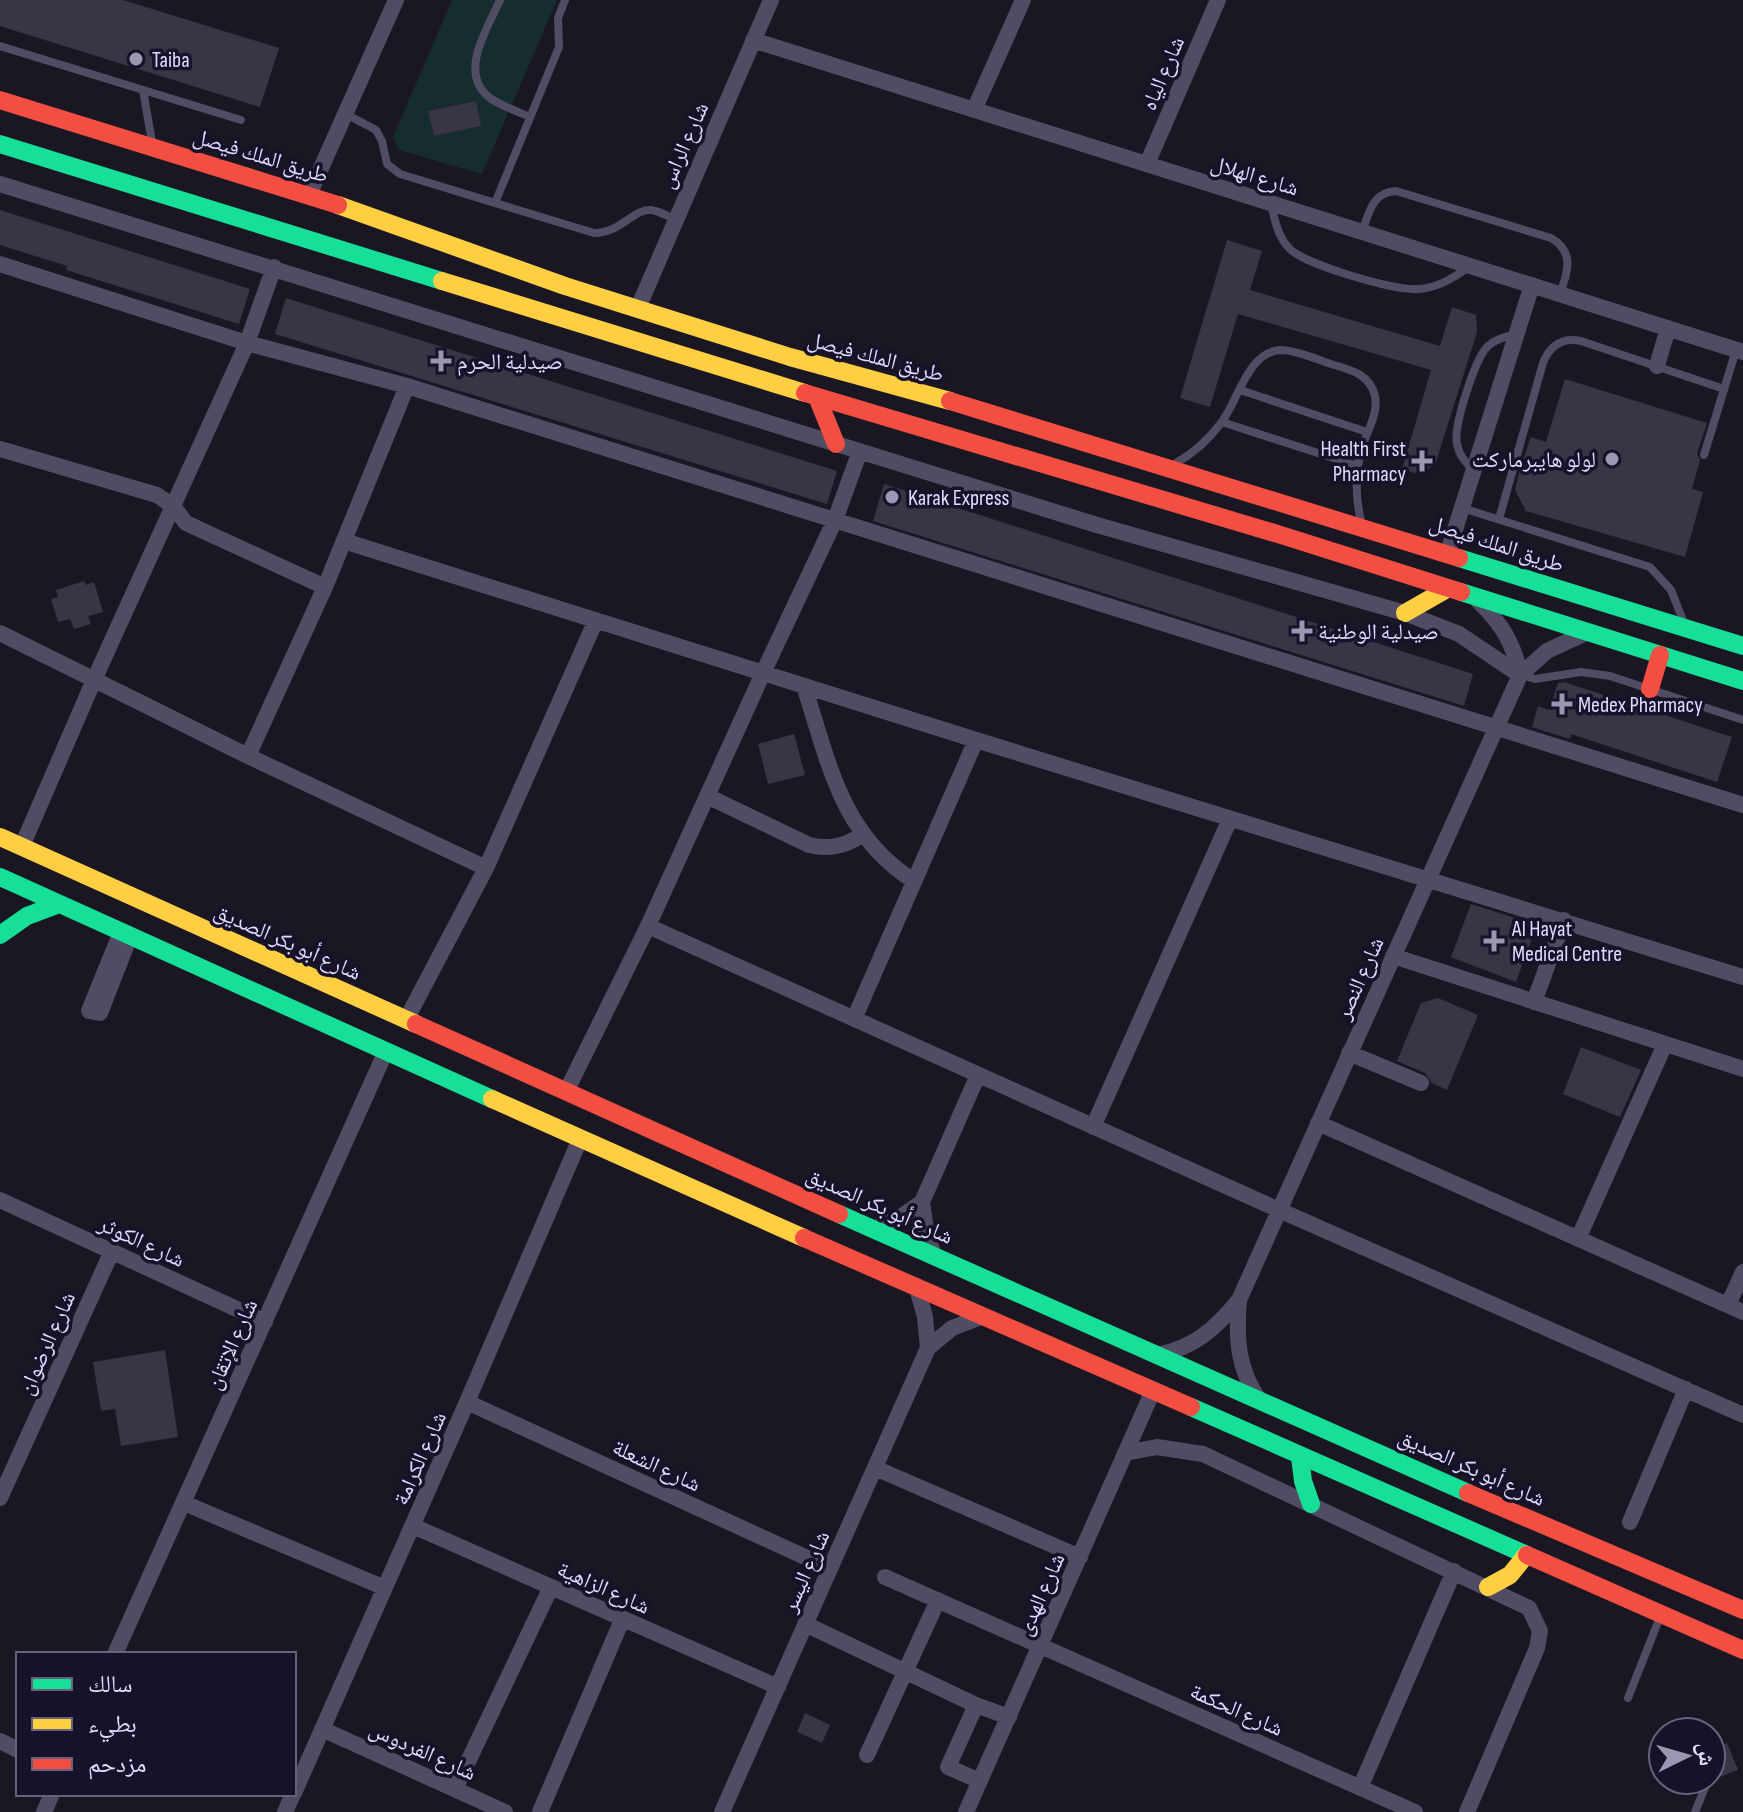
<svg xmlns="http://www.w3.org/2000/svg" width="1743" height="1812" viewBox="0 0 1743 1812" font-family="'Sofia Sans Condensed','Noto Naskh Arabic',sans-serif">
<rect width="100%" height="100%" fill="#1a1723"/>
<path fill="#162d30" fill-rule="evenodd" d="M 452,0 L 557,0 L 482,174 L 399,150 L 393,137 ZM 475,101 L 480,126 L 434,136 L 429,111 Z"/>
<path fill="#393545" d="M 0,0 L 123,0 L 279,48 L 260,107 L 0,26 Z
M 476,101 L 481,126 L 434,136 L 428,111 Z
M 0,210 L 250,289 L 239,324 L 66,270 L 67,266 L 0,245 Z
M 1227,240 L 1262,251 L 1250,290 L 1440,346 L 1452,307 L 1476,315 L 1477,332 L 1435,465 L 1418,474 L 1402,469 L 1431,370 L 1238,314 L 1210,407 L 1180,398 Z
M 286,298 L 837,471 L 827,504 L 275,334 Z
M 1565,379 L 1707,423 L 1697,453 L 1700,460 L 1692,489 L 1703,492 L 1685,557 L 1526,511 L 1515,490 L 1520,469 L 1531,437 L 1546,442 Z
M 884,484 L 1473,674 L 1464,706 L 873,521 Z
M 84,581 L 86,585 L 94,582 L 103,612 L 88,616 L 91,624 L 74,629 L 70,619 L 58,622 L 51,599 L 58,597 L 56,590 Z
M 1564,682 L 1732,737 L 1717,782 L 1571,734 L 1570,739 L 1532,727 L 1538,706 L 1549,710 L 1558,683 Z
M 794,734 L 805,775 L 768,784 L 758,744 Z
M 1471,904 L 1537,925 L 1516,982 L 1451,957 Z
M 1438,998 L 1478,1015 L 1447,1090 L 1432,1083 L 1425,1073 L 1397,1061 L 1421,1003 Z
M 1581,1047 L 1641,1070 L 1620,1117 L 1563,1094 Z
M 165,1350 L 178,1437 L 121,1446 L 115,1409 L 101,1411 L 93,1362 Z
M 805,1713 L 830,1725 L 822,1743 L 797,1732 Z
M 1727,1743 L 1738,1770 L 1717,1778 L 1711,1762 L 1711,1750 Z"/>
<g fill="none" stroke-linecap="round" stroke-linejoin="round">
<path stroke="#4f4c63" stroke-width="8" d="M 500,0 C 488,28 457,73 490,98 C 501,106 517,111 530,117
M 0,46 L 241,120
M 143,90 L 152,142
M 346,114 L 376,130 L 382,141 L 387,164 L 400,174 L 594,233 C 621,233 634,208 651,210 C 659,211 667,216 675,219
M 495,203 L 559,47 L 558,18 L 565,0
M 1271,204 C 1275,220 1277,236 1290,249 C 1306,265 1395,291 1418,289 C 1438,288 1453,278 1469,267
M 1362,232 C 1369,213 1372,192 1396,191 L 1551,238 C 1575,252 1568,272 1560,294
M 1240,390 L 1367,432
M 1222,422 L 1358,466
M 1704,455 L 1736,350
M 1176,463 C 1194,453 1209,439 1221,423 C 1238,401 1248,351 1281,350 C 1297,350 1318,360 1334,365 C 1352,370 1370,375 1375,396 C 1379,416 1364,435 1360,455 C 1355,477 1356,500 1361,521
M 1474,470 C 1465,463 1459,455 1457,444 C 1453,426 1475,360 1487,347 C 1495,339 1505,336 1516,335
M 1462,508 L 1650,567 L 1671,590 L 1684,623
M 1499,519 L 1543,363 C 1550,345 1563,337 1581,341 L 1724,389
M 1521,675 L 1535,679 L 1581,672 L 1610,676 L 1743,720
M 1628,1698 L 1660,1617
M 1695,1812 L 1708,1780"/>
<path stroke="#4f4c63" stroke-width="16" d="M 753,40 L 1743,352
M 974,110 L 1023,0
M 1147,164 L 1218,0
M 0,184 L 1097,525 L 1405,613 L 1459,634 L 1520,675
M 309,195 L 396,0
M 0,264 L 247,343 L 407,386 L 1743,805
M 638,308 L 771,0
M 1657,366 L 1668,328
M 0,449 L 157,495 L 173,506 L 186,523 L 325,587
M 344,541 L 976,740 L 1743,977
M 1448,552 L 1532,285
M 1478,601 C 1501,623 1514,643 1520,675
M 0,633 L 248,756 L 486,868
M 804,686 C 829,763 841,835 914,881
M 248,756 L 325,587 L 407,386
M 707,796 L 809,845 C 829,850 845,846 862,835
M 22,846 L 94,680 L 247,343 L 274,267
M 648,926 L 1279,1210 L 1743,1415
M 121,932 L 89,1011 L 100,1013 L 130,936
M 1393,956 L 1743,1069
M 1534,1002 L 1564,920
M 854,1019 L 976,740
M 406,1020 L 486,868 L 596,620
M 1349,1053 L 1421,1083
M 566,1092 L 648,926 L 763,673 L 835,520 L 860,451
M 1318,1123 L 1743,1312
M 1093,1127 L 1230,819
M 0,1200 L 265,1322
M 922,1202 L 926,1230 L 934,1256
M 874,1229 L 899,1218 L 922,1202 L 978,1075
M 1578,1239 L 1665,1044
M 917,1288 L 925,1317 L 928,1348
M 1239,1300 C 1236,1338 1237,1369 1260,1401
M 1728,1305 L 1743,1272
M 1157,1355 C 1194,1348 1215,1329 1239,1300 L 1520,675 L 1547,651 L 1588,632
M 467,1402 L 829,1568
M 1125,1453 L 1157,1447 L 1203,1454 L 1529,1608 L 1540,1631 L 1537,1648 L 1467,1812
M 875,1468 L 1080,1557
M 0,1498 L 112,1251
M 184,1503 L 385,1588
M 1630,1522 L 1686,1389
M 413,1526 L 778,1687
M 885,1577 L 1415,1812
M 805,1624 L 976,1705 L 1009,1717
M 115,1654 L 386,1051
M 976,1705 L 948,1767 L 980,1781
M 322,1729 L 505,1812
M 0,1741 L 18,1750
M 867,1755 L 938,1600
M 1360,1788 L 1454,1571
M 455,1789 L 551,1587
M 294,1793 L 467,1402 L 580,1139
M 44,1812 L 52,1794
M 285,1812 L 293,1794
M 540,1812 L 622,1620
M 722,1812 L 928,1348 L 952,1328 L 981,1317
M 966,1812 L 1152,1393"/>
<path stroke="#16e098" stroke-width="18" d="M 0,144 L 442,281
M 1459,558 L 1743,646
M 1461,592 L 1743,681
M 0,877 L 492,1099
M 0,935 L 27,916 L 59,904
M 839,1214 L 1468,1493
M 1191,1407 L 1527,1555
M 1300,1457 L 1303,1481 L 1311,1504"/>
<path stroke="#ffcf43" stroke-width="18" d="M 338,205 L 565,286 L 790,357 L 950,401
M 442,281 L 805,393
M 1405,613 L 1447,589
M 0,837 L 416,1024
M 492,1099 L 804,1238
M 1488,1587 L 1510,1575 L 1526,1555"/>
<path stroke="#f24e42" stroke-width="18" d="M 0,100 L 338,205
M 805,393 L 1281,535 L 1461,592
M 817,397 L 836,444
M 950,401 L 1459,558
M 1650,689 L 1660,655
M 416,1024 L 839,1214
M 804,1238 L 1191,1407
M 1468,1493 L 1743,1610
M 1527,1555 L 1743,1650"/>
</g>
<g fill="#9b96b1" stroke="#171129" stroke-width="3">
<circle cx="136" cy="59" r="8"/>
<path d="M437 349h8v8h8v8h-8v8h-8v-8h-8v-8h8z"/>
<circle cx="1612" cy="459" r="8"/>
<path d="M1418 449h8v8h8v8h-8v8h-8v-8h-8v-8h8z"/>
<circle cx="892" cy="497" r="8"/>
<path d="M1298 619h8v8h8v8h-8v8h-8v-8h-8v-8h8z"/>
<path d="M1558 692h8v8h8v8h-8v8h-8v-8h-8v-8h8z"/>
<path d="M1490 929h8v8h8v8h-8v8h-8v-8h-8v-8h8z"/>
</g>
<g text-anchor="middle" stroke-width="7" stroke-linejoin="round" paint-order="stroke">
<g font-size="22" fill="#e1dafe" stroke="#171129" text-anchor="start">
<text x="152" y="67">Taiba</text>
<text x="457" y="369">صيدلية الحرم</text>
<text x="1406" y="456" text-anchor="end">Health First<tspan x="1406" dy="25">Pharmacy</tspan></text>
<text x="1596" y="467" text-anchor="end">لولو هايبرماركت</text>
<text x="908" y="505">Karak Express</text>
<text x="1318" y="639">صيدلية الوطنية</text>
<text x="1578" y="712">Medex Pharmacy</text>
<text x="1512" y="936">Al Hayat<tspan x="1512" dy="25">Medical Centre</tspan></text>
</g>
<g font-size="22" fill="#e1dafe" stroke="#171129">
<text transform="translate(1162 73) rotate(-67)" y="8">شارع الياه</text>
<text transform="translate(683 145) rotate(-66)" y="8">شارع الراس</text>
<text transform="translate(261 155) rotate(17)" y="8">طريق الملك فيصل</text>
<text transform="translate(1255 175) rotate(17)" y="8">شارع الهلال</text>
<text transform="translate(876 356) rotate(15)" y="8">طريق الملك فيصل</text>
<text transform="translate(1497 543) rotate(18)" y="8">طريق الملك فيصل</text>
<text transform="translate(288 941) rotate(24)" y="8">شارع أبو بكر الصديق</text>
<text transform="translate(1359 978) rotate(-66)" y="8">شارع النصر</text>
<text transform="translate(880 1205) rotate(24)" y="8">شارع أبو بكر الصديق</text>
<text transform="translate(142 1241) rotate(25)" y="8">شارع الكوثر</text>
<text transform="translate(46 1343) rotate(-66)" y="8">شارع الرضوان</text>
<text transform="translate(231 1344) rotate(-66)" y="8">شارع الإتقان</text>
<text transform="translate(419 1458) rotate(-66)" y="8">شارع الكرامة</text>
<text transform="translate(657 1465) rotate(25)" y="8">شارع الشعلة</text>
<text transform="translate(1472 1467) rotate(24)" y="8">شارع أبو بكر الصديق</text>
<text transform="translate(805 1571) rotate(-66)" y="8">شارع اليسر</text>
<text transform="translate(604 1587) rotate(24)" y="8">شارع الزاهية</text>
<text transform="translate(1040 1594) rotate(-66)" y="8">شارع الهدى</text>
<text transform="translate(1237 1709) rotate(24)" y="8">شارع الحكمة</text>
<text transform="translate(423 1750) rotate(24)" y="8">شارع الفردوس</text>
</g>
</g>
<rect x="16" y="1652" width="280" height="144" fill="#171129" stroke="#68617e" stroke-width="2"/>
<rect x="32" y="1678" width="40" height="12" fill="#16e098" stroke="#68617e" stroke-width="2"/>
<text x="88" y="1692" font-size="24" fill="#e1dafe">سالك</text>
<rect x="32" y="1718" width="40" height="12" fill="#ffcf43" stroke="#68617e" stroke-width="2"/>
<text x="88" y="1732" font-size="24" fill="#e1dafe">بطيء</text>
<rect x="32" y="1758" width="40" height="12" fill="#f24e42" stroke="#68617e" stroke-width="2"/>
<text x="88" y="1772" font-size="24" fill="#e1dafe">مزدحم</text>
<g transform="translate(1687 1756) rotate(85)"><circle r="38" fill="#171129" stroke="#68617e" stroke-width="2"/>
<path d="M0-6L14 30L0 20L-14 30Z" fill="#9b96b1"/>
<text y="-12" font-size="22" font-weight="bold" text-anchor="middle" fill="#e1dafe">ش</text>
</g>
</svg>
